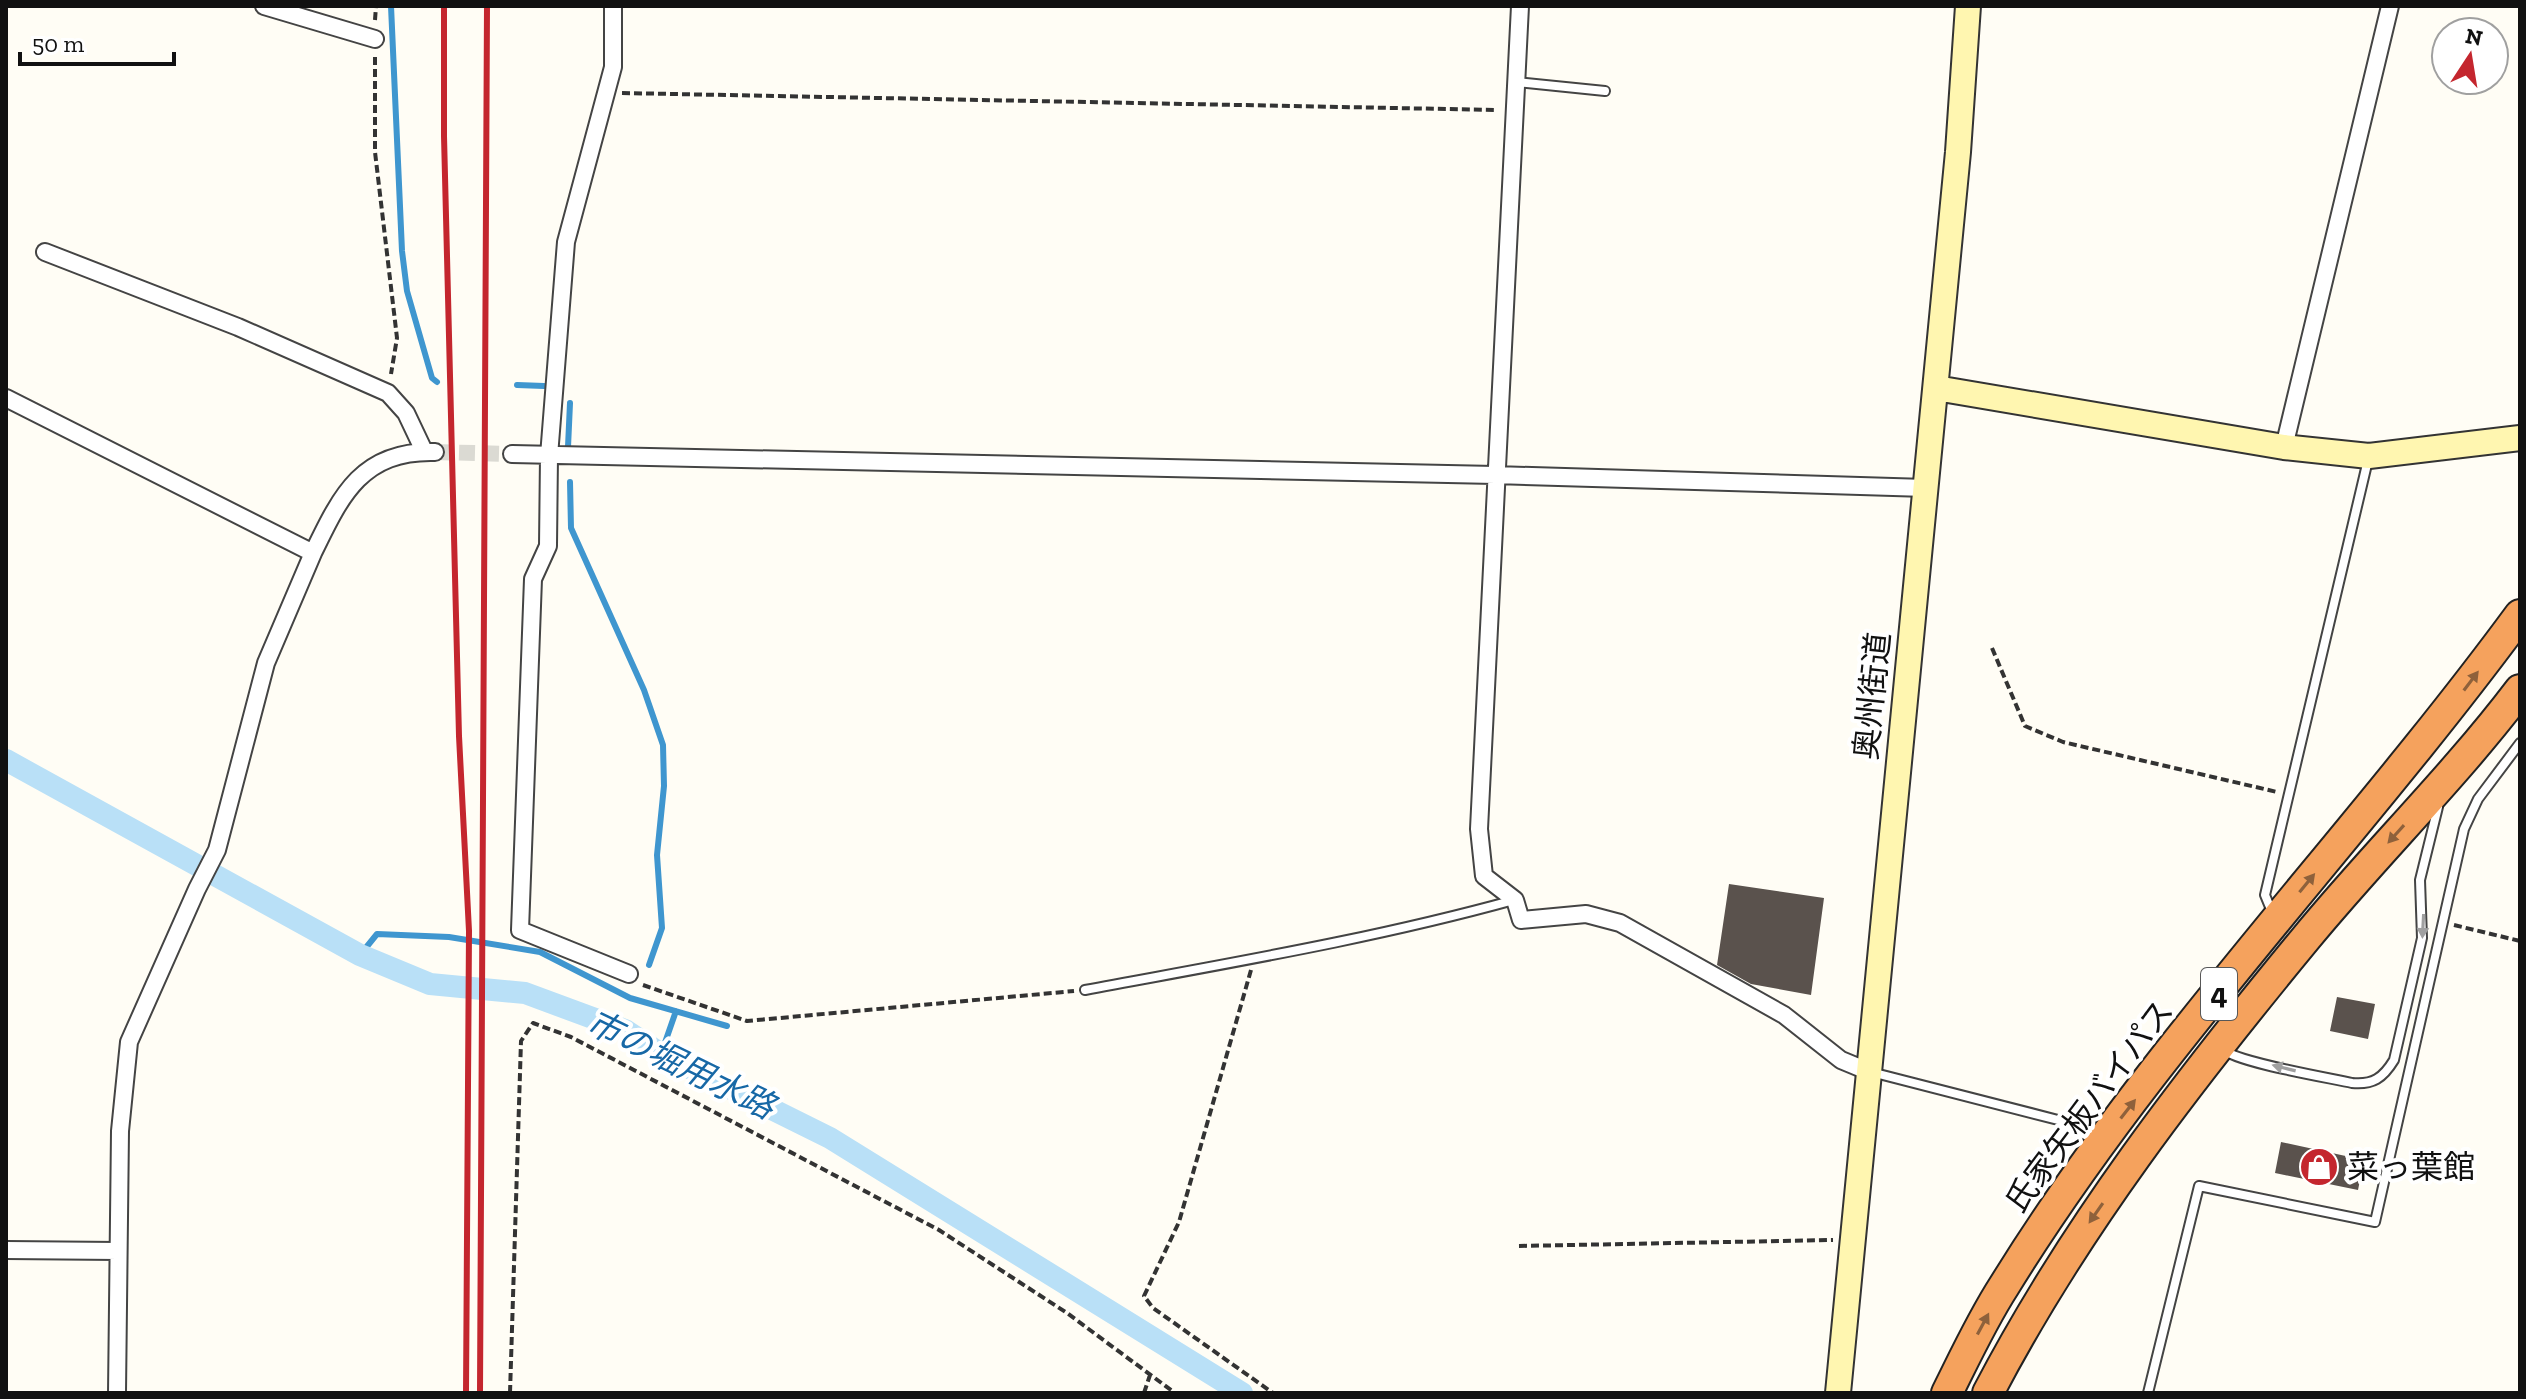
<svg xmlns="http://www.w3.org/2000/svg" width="2526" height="1399" viewBox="0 0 2526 1399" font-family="'Zilla Slab','Noto Sans JP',serif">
<rect width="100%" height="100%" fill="#fffdf5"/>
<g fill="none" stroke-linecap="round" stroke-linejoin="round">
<path stroke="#3f96cf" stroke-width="6" d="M 391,6 L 402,251 L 407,291 L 432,378 L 437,382
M 517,385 L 544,386
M 568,447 L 570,403
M 570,482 L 571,528 L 644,690 L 663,745 L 664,786 L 657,855 L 662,928 L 649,965
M 360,955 L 377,934 L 449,937 L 540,952 L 630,998 L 727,1026
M 661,1054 L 676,1011"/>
<path stroke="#b9e0f7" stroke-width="22" d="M 6,760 L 360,955 L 430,984 L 525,993 L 625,1030 L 661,1054 L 830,1138 L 1242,1393"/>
</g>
<path fill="#5a524d" d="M 1729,884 L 1824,898 L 1811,995 L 1751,984 L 1717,965 Z
M 2337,997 L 2375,1004 L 2368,1039 L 2330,1031 Z
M 2281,1142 L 2364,1160 L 2358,1190 L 2275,1173 Z"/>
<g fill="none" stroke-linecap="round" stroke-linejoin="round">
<path stroke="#dbdad3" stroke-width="16" stroke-dasharray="16 8" stroke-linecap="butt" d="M 435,452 L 512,454"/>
<defs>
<path id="lane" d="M 1517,82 L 1605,91
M 2272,912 L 2265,895 L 2368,460
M 1085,990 C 1229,963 1373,939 1514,900
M 2223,1049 C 2234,1062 2330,1078 2352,1083 C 2373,1085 2383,1078 2394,1060 L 2422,938 L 2420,880 L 2438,807
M 1871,1072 L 2062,1121 L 2094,1140
M 2148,1393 L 2199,1186 L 2375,1222 L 2464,829 L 2478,799 L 2520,743"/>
<path id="street" d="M 264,6 L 375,39
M 613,6 L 613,67 L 566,242 L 549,456 L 548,546 L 533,579 L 520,930 L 629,974
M 1520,6 L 1479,829 L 1484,876 L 1515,900 L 1521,920 L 1586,914 L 1620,923 L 1784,1015 L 1841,1060 L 1870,1072
M 45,252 L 238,327 L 388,393 L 406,413 L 424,451
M 6,398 L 313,553 C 341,495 362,450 435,452
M 2284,447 L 2390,6
M 512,454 L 1495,475 L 1926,488
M 6,1250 L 118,1251
M 117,1393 L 120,1131 L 129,1042 L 197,889 L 217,850 L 266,663 L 313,553"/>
<path id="secondary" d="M 1936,388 L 2284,447 L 2369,456 L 2520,438
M 1838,1393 L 1958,152 L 1968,6"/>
<path id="highway" d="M 1947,1393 C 1965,1357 1982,1320 2004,1286 C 2152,1046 2353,842 2520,615
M 1988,1393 C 2074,1228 2188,1081 2306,938 C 2376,853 2454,777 2520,690"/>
</defs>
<use href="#lane" stroke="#444" stroke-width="12"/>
<use href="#street" stroke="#444" stroke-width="20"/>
<use href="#secondary" stroke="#333" stroke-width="28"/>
<use href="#highway" stroke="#222" stroke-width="34"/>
<path stroke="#333" stroke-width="4" stroke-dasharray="8 4" stroke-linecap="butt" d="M 375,20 L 376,6
M 375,57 L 375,152 L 397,338 L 391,374
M 622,93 L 1497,110
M 1992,648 L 2025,726 L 2063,742 L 2277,792
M 2454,925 L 2520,941
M 1251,970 L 1179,1222 L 1144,1296 L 1153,1308 L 1273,1393
M 643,985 L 747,1021 L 1074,991
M 1519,1246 L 1833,1240
M 510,1393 L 521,1041 L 533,1023 L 571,1037 L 939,1230 L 1067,1313 L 1175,1393
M 1144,1393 L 1150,1375"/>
<use href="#lane" stroke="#fff" stroke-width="8"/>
<use href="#street" stroke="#fff" stroke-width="16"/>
<use href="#secondary" stroke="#fff6b0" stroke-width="24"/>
<use href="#highway" stroke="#f5a25d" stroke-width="30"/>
<path stroke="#c4262e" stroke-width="6" d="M 444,6 L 444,136 L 459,736 L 469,931 L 466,1393
M 480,1393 L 487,6"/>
</g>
<defs><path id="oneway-solid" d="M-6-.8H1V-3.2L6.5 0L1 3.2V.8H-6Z" transform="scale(2)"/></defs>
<g fill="#8e613b">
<use href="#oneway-solid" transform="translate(2471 681) rotate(-53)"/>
<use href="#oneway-solid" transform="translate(2396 834) rotate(132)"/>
<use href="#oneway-solid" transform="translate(2307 883) rotate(-51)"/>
<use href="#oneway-solid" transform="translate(2128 1109) rotate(-52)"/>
<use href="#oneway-solid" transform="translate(2096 1213) rotate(125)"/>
<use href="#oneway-solid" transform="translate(1983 1324) rotate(-62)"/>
</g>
<g fill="#a0a0a0">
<use href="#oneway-solid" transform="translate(2423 926) rotate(93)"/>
<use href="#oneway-solid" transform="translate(2284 1068) rotate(-166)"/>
</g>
<defs>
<symbol id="shop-disc" viewBox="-11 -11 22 22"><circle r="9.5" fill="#c4262e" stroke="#fff"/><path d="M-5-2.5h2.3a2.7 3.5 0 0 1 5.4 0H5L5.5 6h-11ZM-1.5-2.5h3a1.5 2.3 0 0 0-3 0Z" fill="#fff"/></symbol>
</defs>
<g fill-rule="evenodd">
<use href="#shop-disc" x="2297" y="1145" width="44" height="44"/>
</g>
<g text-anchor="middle" stroke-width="8" stroke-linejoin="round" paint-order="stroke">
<rect fill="#fff" stroke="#585858" stroke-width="2" x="2201" y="968" width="36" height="52" rx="6"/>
<g font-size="30" font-weight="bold" fill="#111">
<text x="2219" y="1004">4</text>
</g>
<g font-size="32" fill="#111" stroke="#fff">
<text transform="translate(1872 696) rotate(-84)" y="11">奥州街道</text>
<text transform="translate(2089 1106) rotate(-53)" y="11">氏家矢板バイパス</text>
</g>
<g font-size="32" fill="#111" stroke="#fff" text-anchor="start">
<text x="2347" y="1178">菜っ葉館</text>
</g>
<g font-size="34" font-style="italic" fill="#1768a6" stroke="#fff">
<text transform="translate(681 1064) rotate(26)" y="12">市の堀用水路</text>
</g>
</g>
<rect width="2526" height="1399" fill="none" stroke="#111111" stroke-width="16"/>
<g transform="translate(2470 56) rotate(12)"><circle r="38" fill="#ffffff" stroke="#a0a0a0" stroke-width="2"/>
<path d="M0-6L14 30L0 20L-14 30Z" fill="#c4262e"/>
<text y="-12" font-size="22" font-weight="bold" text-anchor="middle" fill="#111111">N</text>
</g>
<path d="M20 52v12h154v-12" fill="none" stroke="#111111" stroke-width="4"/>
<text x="32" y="52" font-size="24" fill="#111111" stroke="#ffffff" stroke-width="6" paint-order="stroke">50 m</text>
</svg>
